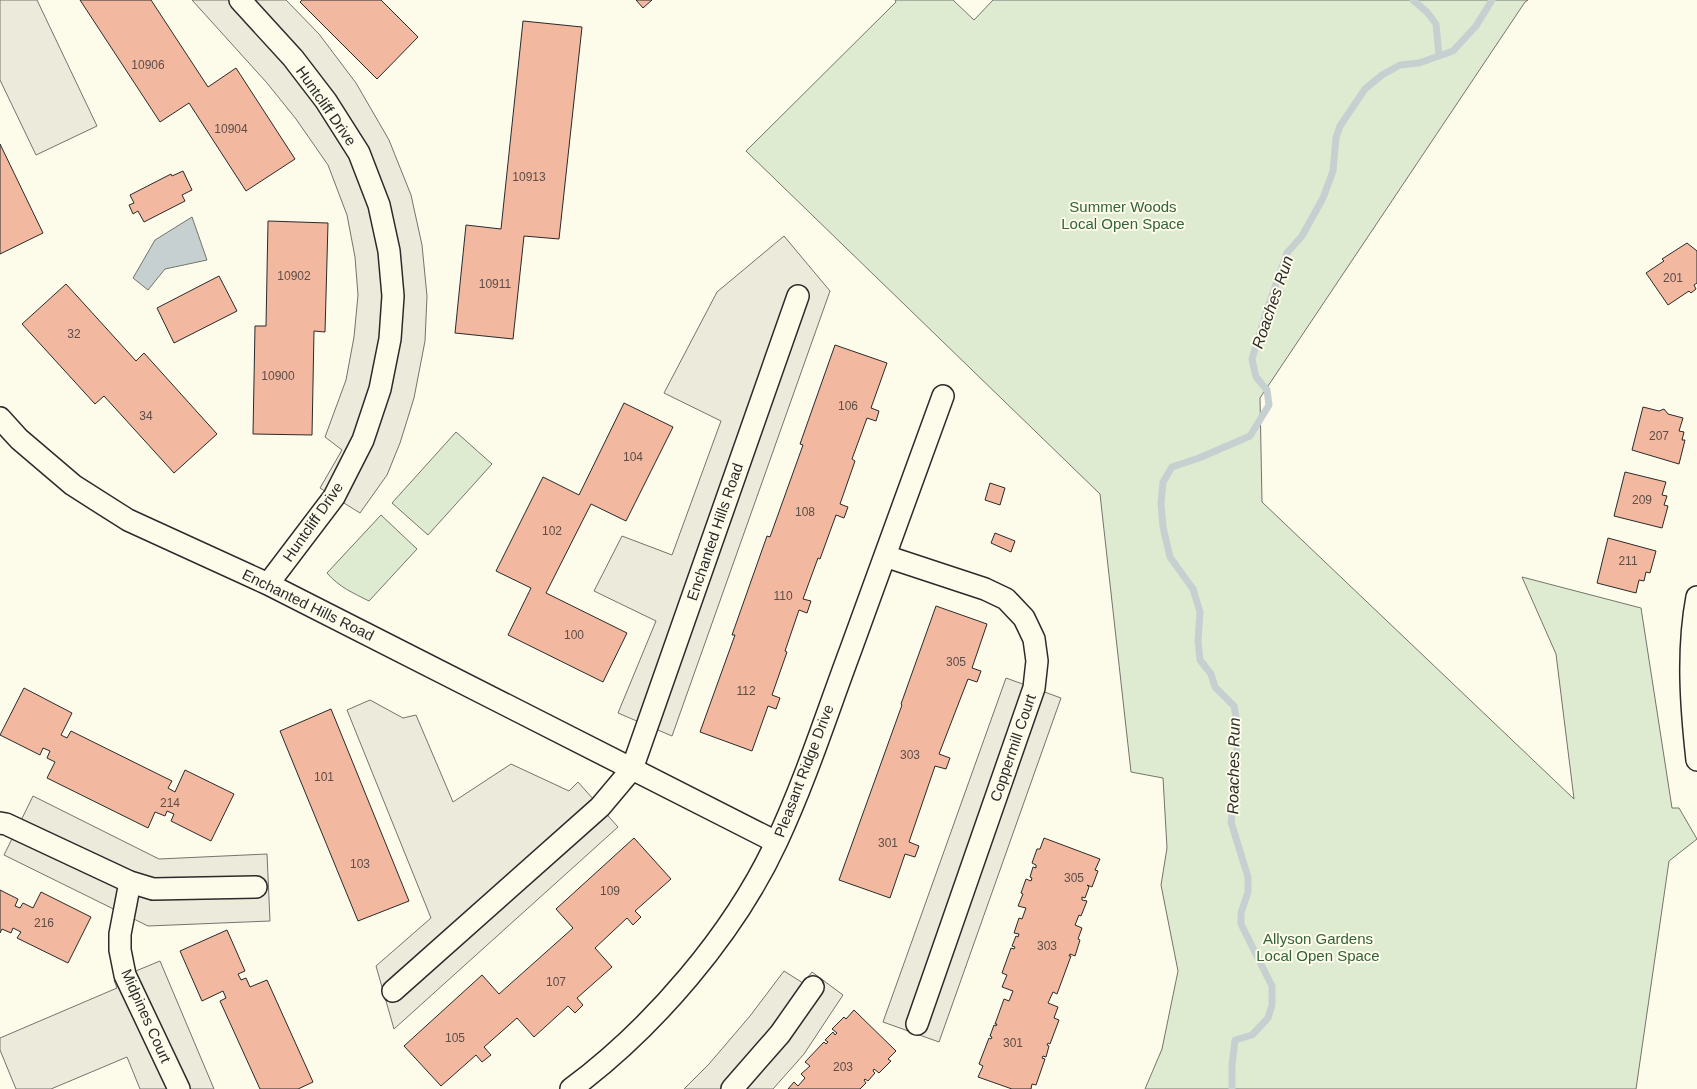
<svg xmlns="http://www.w3.org/2000/svg" width="1697" height="1089" viewBox="0 0 1697 1089" font-family="Arial,sans-serif">
<rect width="100%" height="100%" fill="#fdfbea"/>
<path fill="#deebd1" stroke="#74746e" d="M 895,0 L 953,0 L 974,20 L 993,0 L 1528,0 L 1525,2 L 1260,398 L 1262,502 L 1574,799 L 1556,654 L 1522,577 L 1641,608 L 1672,808 L 1679,808 L 1697,839 L 1669,861 L 1636,1089 L 1145,1089 L 1162,1049 L 1178,971 L 1161,885 L 1167,848 L 1163,778 L 1131,772 L 1100,494 L 746,151 L 896,2 Z
M 456,432 L 492,464 L 428,535 L 392,503 Z
M 381,515 L 417,549 L 369,601 C 353,593 339,587 327,573 Z"/>
<path fill="#eceadb" stroke="#74746e" d="M 0,0 L 37,0 L 97,126 L 36,155 L 0,80 Z
M 192,0 L 286,0 L 319,34 L 356,83 L 389,140 L 411,195 L 422,245 L 427,296 L 425,341 L 414,398 L 400,443 L 387,475 L 360,513 L 320,488 L 342,450 L 325,437 L 346,380 L 354,337 L 358,295 L 355,257 L 347,215 L 328,165 L 296,119 L 267,83 Z
M 784,236 L 830,291 L 672,736 L 618,713 L 656,621 L 594,591 L 622,536 L 672,555 L 721,421 L 664,393 L 717,292 Z
M 1006,678 L 1061,698 L 939,1042 L 883,1022 Z
M 370,700 L 403,718 L 416,715 L 453,802 L 511,764 L 569,791 L 578,782 L 618,827 L 394,1029 L 376,966 L 431,918 L 347,710 Z
M 33,796 L 159,859 L 267,854 L 270,921 L 148,926 L 4,855 Z
M 160,961 L 214,1089 L 140,1089 L 127,1057 L 51,1089 L 16,1089 L 0,1050 L 0,1038 L 117,988 L 114,980 Z
M 784,971 L 803,983 L 812,972 L 843,995 L 804,1054 L 773,1089 L 684,1089 L 709,1064 L 750,1016 Z"/>
<path fill="#c7d0d0" stroke="#74746e" d="M 192,217 L 207,260 L 165,269 L 148,290 L 133,278 L 155,240 Z"/>
<g fill="none" stroke-linecap="round" stroke-linejoin="round">
<path stroke="#c7d0d0" stroke-width="7" d="M 1413,0 L 1427,12 L 1436,24 L 1439,56
M 1232,1089 L 1232,1065 L 1235,1040 L 1252,1035 L 1268,1018 L 1272,1005 L 1272,986 L 1241,924 L 1241,913 L 1248,892 L 1248,877 L 1231,822 L 1236,779 L 1237,723 L 1234,706 L 1215,687 L 1211,674 L 1200,660 L 1198,641 L 1200,612 L 1193,589 L 1170,557 L 1163,527 L 1161,503 L 1163,482 L 1172,467 L 1199,458 L 1250,436 L 1269,405 L 1267,390 L 1256,377 L 1252,359 L 1266,313 L 1287,253 L 1302,236 L 1323,198 L 1333,171 L 1336,138 L 1340,126 L 1365,89 L 1382,75 L 1400,65 L 1419,63 L 1453,51 L 1476,26 L 1492,0"/>
</g>
<path fill="#f2b8a0" stroke="#2b2b2b" d="M 80,0 L 151,0 L 208,87 L 236,68 L 295,159 L 246,191 L 189,103 L 160,122 Z
M 302,0 L 381,0 L 418,37 L 377,79 L 300,2 Z
M 636,0 L 652,0 L 643,8 Z
M 523,21 L 582,27 L 559,239 L 524,236 L 513,339 L 455,333 L 466,225 L 501,229 Z
M 0,144 L 43,233 L 0,254 Z
M 183,171 L 192,190 L 182,195 L 185,201 L 144,222 L 138,211 L 133,214 L 129,205 L 134,203 L 130,195 L 171,174 L 172,176 Z
M 268,221 L 328,223 L 325,332 L 314,331 L 312,435 L 253,434 L 255,326 L 266,326 Z
M 1687,243 L 1697,251 L 1697,283 L 1694,285 L 1696,289 L 1691,293 L 1689,291 L 1668,305 L 1646,273 L 1664,261 L 1662,259 Z
M 219,276 L 237,311 L 174,343 L 157,308 Z
M 66,284 L 136,361 L 144,353 L 217,434 L 174,473 L 104,396 L 95,404 L 22,324 Z
M 835,345 L 887,363 L 871,408 L 879,411 L 876,421 L 867,418 L 852,459 L 855,461 L 840,504 L 848,507 L 844,518 L 836,515 L 820,559 L 818,558 L 803,599 L 811,601 L 807,613 L 799,610 L 785,651 L 787,652 L 772,695 L 780,698 L 776,709 L 768,706 L 752,751 L 700,732 L 735,635 L 732,635 L 767,536 L 770,537 L 803,445 L 800,444 Z
M 624,403 L 673,427 L 626,521 L 591,504 L 546,593 L 627,633 L 603,682 L 508,635 L 531,588 L 496,571 L 543,477 L 579,495 Z
M 1643,407 L 1659,411 L 1664,409 L 1668,414 L 1683,418 L 1679,431 L 1684,432 L 1682,440 L 1685,440 L 1679,464 L 1632,450 Z
M 1625,472 L 1666,482 L 1662,495 L 1667,496 L 1664,505 L 1668,506 L 1662,528 L 1614,516 Z
M 990,483 L 1005,488 L 1000,505 L 985,500 Z
M 995,533 L 1015,541 L 1011,552 L 991,543 Z
M 1608,538 L 1656,551 L 1650,573 L 1646,572 L 1644,581 L 1639,580 L 1636,593 L 1597,583 Z
M 936,606 L 987,624 L 972,668 L 981,671 L 977,682 L 968,679 L 939,754 L 950,758 L 946,769 L 935,766 L 909,842 L 919,846 L 915,857 L 905,854 L 890,898 L 839,880 L 902,705 L 901,704 Z
M 24,688 L 72,713 L 61,735 L 67,738 L 71,731 L 172,781 L 168,788 L 175,792 L 185,770 L 234,794 L 211,841 L 171,821 L 174,814 L 167,811 L 165,816 L 155,812 L 148,828 L 47,778 L 55,762 L 47,758 L 50,751 L 43,748 L 40,755 L 0,735 Z
M 331,709 L 409,901 L 358,921 L 280,731 Z
M 634,838 L 671,879 L 635,911 L 641,917 L 633,925 L 627,918 L 595,948 L 612,967 L 577,998 L 583,1005 L 575,1013 L 568,1006 L 534,1037 L 517,1018 L 484,1047 L 491,1055 L 482,1062 L 476,1055 L 441,1086 L 404,1046 L 482,975 L 499,994 L 573,928 L 556,909 Z
M 1044,838 L 1100,859 L 1095,870 L 1098,871 L 1092,887 L 1087,885 L 1089,887 L 1085,898 L 1082,897 L 1082,900 L 1087,901 L 1081,916 L 1079,915 L 1075,925 L 1082,928 L 1078,939 L 1080,940 L 1075,956 L 1070,954 L 1069,956 L 1071,956 L 1057,994 L 1053,992 L 1048,1003 L 1058,1007 L 1054,1018 L 1059,1020 L 1050,1044 L 1048,1043 L 1047,1045 L 1049,1046 L 1046,1057 L 1043,1056 L 1042,1058 L 1045,1059 L 1036,1085 L 1032,1084 L 1031,1089 L 1012,1089 L 978,1077 L 983,1066 L 979,1064 L 989,1038 L 991,1039 L 992,1037 L 990,1036 L 994,1025 L 996,1026 L 997,1024 L 995,1024 L 1004,999 L 1009,1001 L 1013,991 L 1002,987 L 1007,975 L 1002,973 L 1011,948 L 1014,949 L 1015,947 L 1012,946 L 1016,936 L 1018,937 L 1019,934 L 1014,933 L 1019,918 L 1022,919 L 1026,908 L 1018,906 L 1023,894 L 1021,893 L 1026,879 L 1031,881 L 1032,878 L 1030,877 L 1033,867 L 1036,868 L 1036,865 L 1032,863 L 1037,849 L 1040,849 Z
M 0,890 L 18,899 L 15,906 L 20,908 L 23,903 L 33,908 L 41,892 L 91,917 L 68,963 L 17,938 L 21,932 L 13,928 L 11,933 L 2,929 L 0,933 Z
M 227,930 L 245,971 L 238,974 L 241,980 L 246,978 L 250,987 L 267,980 L 313,1082 L 298,1089 L 260,1089 L 220,1001 L 226,998 L 223,991 L 202,1001 L 180,951 Z
M 854,1010 L 896,1051 L 888,1059 L 891,1061 L 879,1073 L 874,1069 L 873,1071 L 875,1073 L 868,1081 L 865,1079 L 864,1080 L 866,1083 L 860,1089 L 788,1089 L 794,1082 L 798,1086 L 805,1078 L 801,1074 L 810,1066 L 805,1062 L 824,1042 L 826,1044 L 828,1042 L 825,1040 L 833,1032 L 835,1035 L 837,1033 L 832,1029 L 844,1017 L 846,1019 Z"/>
<g fill="none" stroke-linecap="round" stroke-linejoin="round">
<defs>
<path id="minor" d="M 240,0 L 293,58 L 326,101 L 359,153 L 379,205 L 389,251 L 393,296 L 390,339 L 380,389 L 363,440 L 334,497 L 268,584
M 0,418 L 19,439 L 73,485 L 128,520 L 268,584 L 776,842
M 885,556 L 985,589 L 1006,599 L 1024,618 L 1034,639 L 1037,661 L 1034,688 L 917,1024
M 1697,597 C 1687,650 1691,706 1697,760
M 0,823 L 6,824 L 130,882 L 153,889 L 256,887
M 130,882 L 120,934 L 120,950 L 125,975 L 179,1089
M 393,991 L 600,807 L 632,769 L 798,296
M 571,1089 C 653,1028 734,934 777,841 C 806,779 827,713 851,649 C 881,565 912,481 943,396
M 732,1089 L 780,1034 L 813,987"/>
</defs>
<use href="#minor" stroke="#2b2b2b" stroke-width="24"/>
<use href="#minor" stroke="#fdfbea" stroke-width="21"/>
</g>
<g text-anchor="middle" stroke-width="4" stroke-linejoin="round" paint-order="stroke">
<g font-size="12" fill="#5d4e48">
<text x="148" y="69">10906</text>
<text x="231" y="133">10904</text>
<text x="529" y="181">10913</text>
<text x="294" y="280">10902</text>
<text x="1673" y="282">201</text>
<text x="495" y="288">10911</text>
<text x="74" y="338">32</text>
<text x="278" y="380">10900</text>
<text x="848" y="410">106</text>
<text x="146" y="420">34</text>
<text x="1659" y="440">207</text>
<text x="633" y="461">104</text>
<text x="1642" y="504">209</text>
<text x="805" y="516">108</text>
<text x="552" y="535">102</text>
<text x="1628" y="565">211</text>
<text x="783" y="600">110</text>
<text x="574" y="639">100</text>
<text x="956" y="666">305</text>
<text x="746" y="695">112</text>
<text x="910" y="759">303</text>
<text x="324" y="781">101</text>
<text x="170" y="807">214</text>
<text x="888" y="847">301</text>
<text x="360" y="868">103</text>
<text x="1074" y="882">305</text>
<text x="610" y="895">109</text>
<text x="44" y="927">216</text>
<text x="1047" y="950">303</text>
<text x="556" y="986">107</text>
<text x="455" y="1042">105</text>
<text x="1013" y="1047">301</text>
<text x="843" y="1071">203</text>
</g>
<g font-size="15" fill="#2b2b2b" stroke="#fdfbea">
<text transform="translate(326 106) rotate(55)" y="5">Huntcliff Drive</text>
<text transform="translate(313 522) rotate(-55)" y="5">Huntcliff Drive</text>
<text transform="translate(715 532) rotate(-71)" y="5">Enchanted Hills Road</text>
<text transform="translate(308 605) rotate(26)" y="5">Enchanted Hills Road</text>
<text transform="translate(1013 748) rotate(-71)" y="5">Coppermill Court</text>
<text transform="translate(804 771) rotate(-69)" y="5">Pleasant Ridge Drive</text>
<text transform="translate(146 1016) rotate(66)" y="5">Midpines Court</text>
</g>
<g font-size="15" fill="#34623c" stroke="#fdfbea">
<text x="1123" y="212">Summer Woods<tspan x="1123" dy="17">Local Open Space</tspan></text>
<text x="1318" y="944">Allyson Gardens<tspan x="1318" dy="17">Local Open Space</tspan></text>
</g>
<g font-size="16" font-style="italic" fill="#2b2b2b" stroke="#fdfbea">
<text transform="translate(1272 302) rotate(-71)" y="6">Roaches Run</text>
<text transform="translate(1233 766) rotate(-89)" y="6">Roaches Run</text>
</g>
</g>
</svg>
